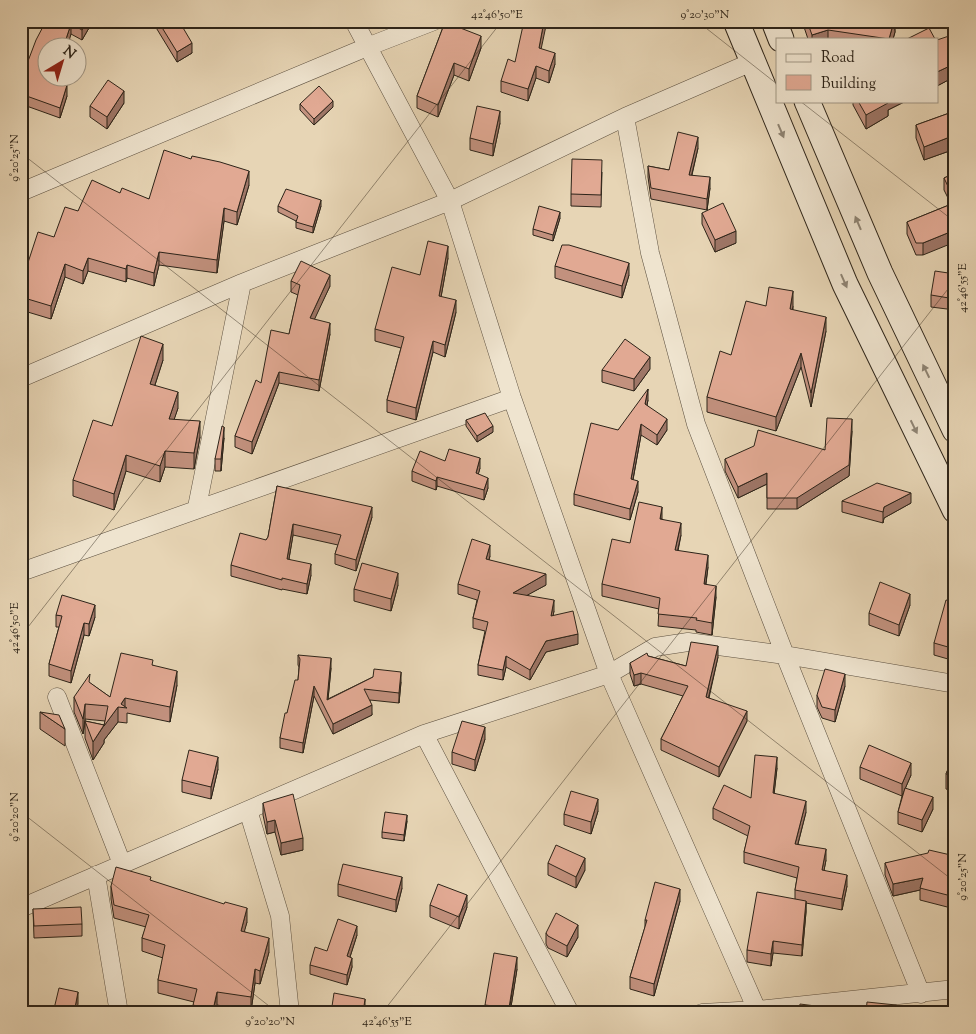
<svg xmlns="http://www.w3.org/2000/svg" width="976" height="1034" viewBox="0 0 976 1034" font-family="'Sorts Mill Goudy',serif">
<rect width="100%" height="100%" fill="#e7d5b5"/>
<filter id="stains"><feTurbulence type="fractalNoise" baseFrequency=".004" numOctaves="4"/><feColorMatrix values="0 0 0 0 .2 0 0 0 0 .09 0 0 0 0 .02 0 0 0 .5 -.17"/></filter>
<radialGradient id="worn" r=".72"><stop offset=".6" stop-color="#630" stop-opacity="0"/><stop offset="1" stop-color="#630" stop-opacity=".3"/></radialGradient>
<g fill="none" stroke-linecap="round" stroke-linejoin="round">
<defs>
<path id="minor" d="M 354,21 L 450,201 L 512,398 L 609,674 L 757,1010
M 625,117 L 650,253 L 696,424 L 785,655 L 921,994
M 21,192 L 367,47 L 434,21
M 21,378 L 242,283 L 450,201 L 625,117 L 752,62
M 197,507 L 242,283
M 21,572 L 512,398
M 57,697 L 122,864
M 424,734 L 570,1013
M 248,810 L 280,916 L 290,1013
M 96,875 L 119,1013
M 21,908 L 424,734 L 609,674 L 655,647 L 688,642 L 785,655 L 955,684
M 702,1013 L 757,1010 L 955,989"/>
<path id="secondary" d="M 736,21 L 845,284 L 955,510
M 774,21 L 781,39
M 807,101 L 880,273 L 955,430"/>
</defs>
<use href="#minor" stroke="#5c5040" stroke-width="19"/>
<use href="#secondary" stroke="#2d2419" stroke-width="27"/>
<use href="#minor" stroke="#efe4cf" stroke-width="18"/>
<use href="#secondary" stroke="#efe4cf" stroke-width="25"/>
</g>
<path fill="#c2917e" stroke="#2d2419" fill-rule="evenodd" d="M 46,21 L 93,21 L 82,40 L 71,34 L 48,78 L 56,78 L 55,81 L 67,96 L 60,118 L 21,104 L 21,68 L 25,69 Z
M 152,21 L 179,21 L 192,53 L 177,62 Z
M 802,21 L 895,21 L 895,32 L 893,39 L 808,39 Z
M 445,22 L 481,48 L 469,81 L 454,75 L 438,117 L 417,108 L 417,96 Z
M 955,34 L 955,80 L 954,77 L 937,86 Z
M 541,49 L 555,64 L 549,83 L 536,78 L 528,101 L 501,92 L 501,81 L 515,62 Z
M 853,101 L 906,101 L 888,110 L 888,116 L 866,129 L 853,105 Z
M 124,103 L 107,129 L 90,117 L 90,106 Z
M 300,104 L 333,107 L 314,125 L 300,110 Z
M 955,111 L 955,149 L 924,160 L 916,138 L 916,125 Z
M 500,123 L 493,156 L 470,150 L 470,138 Z
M 698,148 L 692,175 L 710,188 L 707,210 L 651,199 L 648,177 L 648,166 L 669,170 Z
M 602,172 L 601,207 L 571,206 L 571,194 Z
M 955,173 L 955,212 L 944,190 L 944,178 Z
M 249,185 L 237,225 L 224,221 L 217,273 L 159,265 L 154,286 L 127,278 L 126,282 L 88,271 L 83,284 L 65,277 L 51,319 L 21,310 L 21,284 L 54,237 L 78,211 L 120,193 L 149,199 Z
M 949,205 L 923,255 L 916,255 L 907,234 L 907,222 Z
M 278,206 L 321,206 L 313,233 L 296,228 L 296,221 L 278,212 Z
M 702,213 L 736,243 L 715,252 L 702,224 Z
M 560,218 L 553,241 L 533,235 L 533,229 Z
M 448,258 L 441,297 L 456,312 L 445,357 L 433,352 L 416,420 L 387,412 L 387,400 L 401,348 L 375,341 L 375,329 L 420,275 Z
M 555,266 L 629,275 L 622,298 L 555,278 Z
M 955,274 L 955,310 L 931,307 L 931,295 Z
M 291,281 L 330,286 L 314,319 L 330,334 L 319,391 L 279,383 L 252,454 L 235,447 L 235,436 L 261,383 L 289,334 L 298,295 L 291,292 Z
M 766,306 L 793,306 L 793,310 L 826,331 L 811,407 L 801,367 L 776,431 L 707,412 L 707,397 L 731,355 Z
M 163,360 L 155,385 L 178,408 L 174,419 L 200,437 L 194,469 L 165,467 L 160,482 L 126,471 L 114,510 L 73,496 L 73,480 L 112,426 Z
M 650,369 L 634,391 L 602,382 L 602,370 Z
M 648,400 L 647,405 L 667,430 L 657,445 L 641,435 L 633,480 L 638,492 L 630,520 L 574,505 L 574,494 L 618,430 Z
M 466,420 L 493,432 L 477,442 L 466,426 Z
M 852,431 L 849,476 L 797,509 L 767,509 L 767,484 L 738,498 L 725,471 L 725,459 L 825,450 Z
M 224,438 L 221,471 L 215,471 L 215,459 Z
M 445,461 L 480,468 L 478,474 L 488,488 L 484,500 L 437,486 L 436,490 L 412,481 L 412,471 Z
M 277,486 L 372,517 L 356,571 L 335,564 L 335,554 L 338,545 L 293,535 L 289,559 L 311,575 L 307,594 L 282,589 L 282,590 L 231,576 L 231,565 L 266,540 L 268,537 Z
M 842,501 L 911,503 L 884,518 L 883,523 L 842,512 Z
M 662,519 L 681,535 L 678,551 L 708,567 L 706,584 L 716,597 L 712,635 L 696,632 L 696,630 L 658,626 L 659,609 L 602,596 L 602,584 L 630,543 Z
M 490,556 L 489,560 L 546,585 L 527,595 L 554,611 L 553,615 L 578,644 L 546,652 L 530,680 L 506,667 L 503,680 L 478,675 L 478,665 L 485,631 L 473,628 L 473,618 L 477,600 L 458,594 L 458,584 Z
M 398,585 L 391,611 L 354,601 L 354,589 Z
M 955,602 L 955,661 L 934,655 L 934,643 Z
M 910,605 L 899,636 L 869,625 L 869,613 Z
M 56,615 L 95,617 L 89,636 L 84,635 L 71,683 L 49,676 L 49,664 L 59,627 L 56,627 Z
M 298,655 L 331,668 L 328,699 L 373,677 L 401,682 L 399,703 L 370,700 L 372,715 L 333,734 L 314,696 L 303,753 L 280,748 L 280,738 L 287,713 L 298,680 L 299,667 L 298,665 Z
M 648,656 L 686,666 L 718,657 L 709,698 L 747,721 L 719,777 L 661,750 L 661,739 L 683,696 L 641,684 L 634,686 L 630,674 L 630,663 Z
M 153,665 L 177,685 L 170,722 L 127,713 L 127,723 L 118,722 L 104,740 L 104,743 L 93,760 L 85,738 L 85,723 L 83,734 L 74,712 L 74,697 L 90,683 L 110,697 ZM 85,719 L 105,721 L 104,725 L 85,721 Z
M 845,686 L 835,722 L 822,718 L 817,707 L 817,695 Z
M 40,712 L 65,729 L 65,746 L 40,729 Z
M 485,739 L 475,771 L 452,764 L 452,752 Z
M 955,752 L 955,792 L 946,789 L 946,774 Z
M 860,767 L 911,775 L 905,789 L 933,809 L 922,832 L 898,824 L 898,812 L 902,796 L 860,779 Z
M 777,768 L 774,793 L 806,812 L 798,844 L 826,860 L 824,870 L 847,886 L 842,910 L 806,903 L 806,912 L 802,956 L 773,953 L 771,966 L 747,962 L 747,950 L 795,899 L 795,890 L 797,878 L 744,863 L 744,852 L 748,836 L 713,819 L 713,808 L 751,798 Z
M 218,769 L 211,799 L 182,792 L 182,780 Z
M 263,803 L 303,850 L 281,855 L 275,832 L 267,834 L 263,815 Z
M 598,811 L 591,834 L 564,825 L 564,814 Z
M 407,821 L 404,841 L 382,838 L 382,832 Z
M 955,856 L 955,909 L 920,900 L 920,890 L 893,896 L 885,875 L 885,863 Z
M 548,863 L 585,870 L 576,888 L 548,875 Z
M 151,881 L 247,922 L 244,931 L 269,952 L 260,984 L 255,983 L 251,1011 L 217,1005 L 215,1013 L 193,1013 L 194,1002 L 158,993 L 158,980 L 163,958 L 142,951 L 142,938 L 146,927 L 114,918 L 111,899 L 111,886 Z
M 338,884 L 402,888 L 396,912 L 338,896 Z
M 680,901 L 654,996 L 630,989 L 630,977 L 645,927 L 645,920 Z
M 430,905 L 467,907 L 459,929 L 430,917 Z
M 33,909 L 82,924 L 82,936 L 34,938 Z
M 546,933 L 578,937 L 567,957 L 548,948 L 546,944 Z
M 357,935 L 350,957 L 352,967 L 347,985 L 310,974 L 310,965 L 327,951 Z
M 517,969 L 510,1013 L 485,1013 L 485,1005 Z"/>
<path fill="#9e7667" stroke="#2d2419" d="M 87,21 L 93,21 L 82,40 L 82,30 Z
M 139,21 L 145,21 L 139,25 Z
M 544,21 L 547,21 L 539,59 L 539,48 Z
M 894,21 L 895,32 L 893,39 L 889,39 Z
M 71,24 L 71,34 L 67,48 L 63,48 Z
M 828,30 L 828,39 L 812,39 L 812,35 Z
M 481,36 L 481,48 L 469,81 L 469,69 Z
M 192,43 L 192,53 L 177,62 L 177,52 Z
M 555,53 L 555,64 L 549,83 L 549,71 Z
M 454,63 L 454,75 L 438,117 L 438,105 Z
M 954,64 L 954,77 L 937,86 L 937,72 Z
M 536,66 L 536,78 L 528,101 L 528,89 Z
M 52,78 L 56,78 L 52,90 Z
M 67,85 L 67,96 L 60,118 L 60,108 Z
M 124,91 L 124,103 L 107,129 L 107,117 Z
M 333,101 L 333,107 L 314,125 L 314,119 Z
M 886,101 L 906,101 L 888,110 L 888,116 L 866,129 L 866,115 Z
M 500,111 L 500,123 L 493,156 L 493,144 Z
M 955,135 L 955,149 L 924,160 L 924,147 Z
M 698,137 L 698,148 L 689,186 L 689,175 Z
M 249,171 L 249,185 L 237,225 L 237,212 Z
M 710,177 L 710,188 L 707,210 L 707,199 Z
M 321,200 L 321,206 L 313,233 L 313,227 Z
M 224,208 L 224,221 L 217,273 L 217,260 Z
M 560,212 L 560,218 L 553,241 L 553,235 Z
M 955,230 L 955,242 L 923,255 L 923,243 Z
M 736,231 L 736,243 L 715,252 L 715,240 Z
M 448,246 L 448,258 L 439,308 L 439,296 Z
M 159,252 L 159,265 L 154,286 L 154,273 Z
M 88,258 L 88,271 L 83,284 L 83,271 Z
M 629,263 L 629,275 L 622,298 L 622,286 Z
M 65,264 L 65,277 L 51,319 L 51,306 Z
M 127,265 L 127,278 L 126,282 L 126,269 Z
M 330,275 L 330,286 L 310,329 L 310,318 Z
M 793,291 L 793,306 L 790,324 L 790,309 Z
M 456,300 L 456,312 L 445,357 L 445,345 Z
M 826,317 L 826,331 L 811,407 L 811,393 Z
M 330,323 L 330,334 L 319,391 L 319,380 Z
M 433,341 L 433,352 L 416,420 L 416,408 Z
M 163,344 L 163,360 L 150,400 L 150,384 Z
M 801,353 L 801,367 L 776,431 L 776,417 Z
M 650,357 L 650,369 L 634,391 L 634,379 Z
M 279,372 L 279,383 L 252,454 L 252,442 Z
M 648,389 L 648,400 L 645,414 L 645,404 Z
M 178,392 L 178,408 L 169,435 L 169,419 Z
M 667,419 L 667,430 L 657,445 L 657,435 Z
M 852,419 L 852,431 L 849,476 L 797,509 L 797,498 Z
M 200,421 L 200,437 L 194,469 L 194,453 Z
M 641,424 L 641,435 L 631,490 L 631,479 Z
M 493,426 L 493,432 L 477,442 L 477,436 Z
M 224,427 L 224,438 L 221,471 L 221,459 Z
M 165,451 L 165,467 L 160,482 L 160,466 Z
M 126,455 L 126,471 L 114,510 L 114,494 Z
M 480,458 L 480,468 L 476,483 L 476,473 Z
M 767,473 L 767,484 L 738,498 L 738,487 Z
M 437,477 L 437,486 L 436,490 L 436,481 Z
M 488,478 L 488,488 L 484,500 L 484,490 Z
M 638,481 L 638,492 L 630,520 L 630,509 Z
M 911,493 L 911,503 L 884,518 L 883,523 L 883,512 L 884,507 Z
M 372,507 L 372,517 L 356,571 L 356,560 Z
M 662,507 L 662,519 L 660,519 Z
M 681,523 L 681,535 L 675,562 L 675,550 Z
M 293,524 L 293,535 L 287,570 L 287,559 Z
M 490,545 L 490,556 L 486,569 L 486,559 Z
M 708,555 L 708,567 L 704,596 L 704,584 Z
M 311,564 L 311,575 L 307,594 L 307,584 Z
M 398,573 L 398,585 L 391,611 L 391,599 Z
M 546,574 L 546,585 L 513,603 L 513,593 Z
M 716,586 L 716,597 L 712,635 L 712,623 Z
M 910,594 L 910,605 L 899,636 L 899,625 Z
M 554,600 L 554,611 L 551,626 L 551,616 Z
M 95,605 L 95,617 L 89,636 L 89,624 Z
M 84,623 L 84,635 L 71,683 L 71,671 Z
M 578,634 L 578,644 L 546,652 L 530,680 L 530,670 L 546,641 Z
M 718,646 L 718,657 L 706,708 L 706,697 Z
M 506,656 L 506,667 L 503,680 L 503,670 Z
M 331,658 L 331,668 L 327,710 L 327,700 Z
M 177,671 L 177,685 L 170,722 L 170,707 Z
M 401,672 L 401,682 L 399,703 L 399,693 Z
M 641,673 L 641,684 L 634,686 L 634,675 Z
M 845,674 L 845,686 L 835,722 L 835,710 Z
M 314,686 L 314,696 L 303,753 L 303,743 Z
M 125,698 L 125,708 L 121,704 Z
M 85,704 L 85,719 L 83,734 L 83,719 Z
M 372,705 L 372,715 L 333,734 L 333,724 Z
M 118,707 L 118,722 L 104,740 L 104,743 L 93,760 L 93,742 L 103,727 Z
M 747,711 L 747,721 L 719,777 L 719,767 Z
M 485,727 L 485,739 L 475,771 L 475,760 Z
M 218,757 L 218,769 L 211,799 L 211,787 Z
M 777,757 L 777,768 L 773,804 L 773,793 Z
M 911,763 L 911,775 L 902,796 L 902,784 Z
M 933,797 L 933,809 L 922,832 L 922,820 Z
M 598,799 L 598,811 L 591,834 L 591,822 Z
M 806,801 L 806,812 L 795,855 L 795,844 Z
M 407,815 L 407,821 L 404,841 L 404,835 Z
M 275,820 L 275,832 L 267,834 L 267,822 Z
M 303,838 L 303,850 L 281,855 L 281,843 Z
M 826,849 L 826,860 L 822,881 L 822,870 Z
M 585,858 L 585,870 L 576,888 L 576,877 Z
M 847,875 L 847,886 L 842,910 L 842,899 Z
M 402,877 L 402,888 L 396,912 L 396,900 Z
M 923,878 L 920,890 L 893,896 L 893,884 Z
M 680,889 L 680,901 L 654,996 L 654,984 Z
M 467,895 L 467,907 L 459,929 L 459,917 Z
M 806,901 L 806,912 L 802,956 L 802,945 Z
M 247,908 L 247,922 L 241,944 L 241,931 Z
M 578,925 L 578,937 L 567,957 L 567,946 Z
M 357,926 L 357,935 L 347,966 L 347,956 Z
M 269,938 L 269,952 L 260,984 L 260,971 Z
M 773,941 L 773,953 L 771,966 L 771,954 Z
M 517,957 L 517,969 L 510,1013 L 509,1013 Z
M 352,958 L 352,967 L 347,985 L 347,975 Z
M 255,969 L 255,983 L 251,1011 L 251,997 Z
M 78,992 L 78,1004 L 76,1013 L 74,1013 Z
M 217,992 L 217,1005 L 215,1013 L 213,1013 Z
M 365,999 L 365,1013 L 363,1013 Z"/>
<path fill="#e1a993" stroke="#2d2419" d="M 46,21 L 87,21 L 82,30 L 71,24 L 63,48 L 48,48 L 48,78 L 52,78 L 52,80 L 67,85 L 60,108 L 21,94 L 21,68 L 25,69 L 36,40 Z
M 158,21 L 179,21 L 192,43 L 177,52 Z
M 524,21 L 544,21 L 539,48 L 555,53 L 549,71 L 536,66 L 528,89 L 501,81 L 508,59 L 515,62 Z
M 807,21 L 894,21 L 889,39 L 828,30 L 812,35 Z
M 445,22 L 481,36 L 469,69 L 454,63 L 438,105 L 417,96 Z
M 929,28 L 935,39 L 907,39 Z
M 955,34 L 955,67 L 954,64 L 937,72 L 937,40 Z
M 108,80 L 124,91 L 107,117 L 90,106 Z
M 319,86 L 333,101 L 314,119 L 300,104 Z
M 858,101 L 888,101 L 888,103 L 866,115 Z
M 477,106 L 500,111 L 493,144 L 470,138 Z
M 955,111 L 955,135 L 924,147 L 916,125 Z
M 678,132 L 698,137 L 689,175 L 710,177 L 707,199 L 651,188 L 648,166 L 669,170 Z
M 164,150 L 191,159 L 192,156 L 220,162 L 249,171 L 237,212 L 224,208 L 217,260 L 159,252 L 154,273 L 127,265 L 126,269 L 88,258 L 83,271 L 65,264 L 51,306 L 21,297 L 21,284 L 38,232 L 54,237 L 65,207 L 78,211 L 92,180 L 120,193 L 122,188 L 149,199 Z
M 572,159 L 602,160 L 601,195 L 571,194 Z
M 955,173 L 955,201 L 944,178 Z
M 286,189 L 321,200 L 313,227 L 296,222 L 298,216 L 278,206 Z
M 723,203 L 736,231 L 715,240 L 702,213 Z
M 949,205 L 955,218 L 955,230 L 923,243 L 916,243 L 907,222 Z
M 539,206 L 560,212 L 553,235 L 533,229 Z
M 428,241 L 448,246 L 439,296 L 456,300 L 445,345 L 433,341 L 416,408 L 387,400 L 404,337 L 375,329 L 392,267 L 420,275 Z
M 562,245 L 569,245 L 629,263 L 622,286 L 555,266 Z
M 301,261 L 330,275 L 310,318 L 330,323 L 319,380 L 279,372 L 252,442 L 235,436 L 256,380 L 261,383 L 271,330 L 289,334 L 300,285 L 291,281 Z
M 935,271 L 955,274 L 955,299 L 931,295 Z
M 769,287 L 793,291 L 790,309 L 826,317 L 811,393 L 801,353 L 776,417 L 707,397 L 720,351 L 731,355 L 746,301 L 766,306 Z
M 141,336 L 163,344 L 150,384 L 178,392 L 169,419 L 200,421 L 194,453 L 165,451 L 160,466 L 126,455 L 114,494 L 73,480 L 93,420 L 112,426 Z
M 625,339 L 650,357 L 634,379 L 602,370 Z
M 648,389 L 645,404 L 667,419 L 657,435 L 641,424 L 631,479 L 638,481 L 630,509 L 574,494 L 591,423 L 618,430 Z
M 485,413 L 493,426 L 477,436 L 466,420 Z
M 827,418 L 852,419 L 849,465 L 797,498 L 767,498 L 767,473 L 738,487 L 725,459 L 754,446 L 758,430 L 825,450 Z
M 222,426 L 224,427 L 221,459 L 215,459 Z
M 449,449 L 480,458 L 476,473 L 488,478 L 484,490 L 437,477 L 436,481 L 412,471 L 420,451 L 445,461 Z
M 877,483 L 911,493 L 884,507 L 883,512 L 842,501 Z
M 277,486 L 372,507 L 356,560 L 335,554 L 341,535 L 293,524 L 287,559 L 311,564 L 307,584 L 282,578 L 282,580 L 231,565 L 240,533 L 266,540 L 268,537 Z
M 639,502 L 662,507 L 660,519 L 681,523 L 675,550 L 708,555 L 704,584 L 716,586 L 712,623 L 696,620 L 697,618 L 658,614 L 660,598 L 602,584 L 612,539 L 630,543 Z
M 472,539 L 490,545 L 486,559 L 546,574 L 513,593 L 554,600 L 551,616 L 573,611 L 578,634 L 546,641 L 530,670 L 506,656 L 503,670 L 478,665 L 488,622 L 473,618 L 480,591 L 458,584 Z
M 362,563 L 398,573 L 391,599 L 354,589 Z
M 880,582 L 910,594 L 899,625 L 869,613 Z
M 62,595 L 95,605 L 89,624 L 84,623 L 71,671 L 49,664 L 62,616 L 56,615 Z
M 946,600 L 955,602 L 955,649 L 934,643 Z
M 691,642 L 718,646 L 706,697 L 747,711 L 719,767 L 661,739 L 688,686 L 641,673 L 634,675 L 630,663 L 647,653 L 648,656 L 686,666 Z
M 121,653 L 153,660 L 152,665 L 177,671 L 170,707 L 125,698 L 121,704 L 127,708 L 118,707 L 104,726 L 108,706 L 85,704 L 83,719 L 74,697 L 90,674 L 89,682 L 110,697 Z
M 298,655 L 331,658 L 327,700 L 373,677 L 374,669 L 401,672 L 399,693 L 364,689 L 372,705 L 333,724 L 314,686 L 303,743 L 280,738 L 285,713 L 287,713 L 295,680 L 298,680 L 300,659 Z
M 825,669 L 845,674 L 835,710 L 822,707 L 817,695 Z
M 40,712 L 59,715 L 65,729 Z
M 85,721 L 104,725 L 93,742 Z
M 462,721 L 485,727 L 475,760 L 452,752 Z
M 869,745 L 911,763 L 902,784 L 860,767 Z
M 189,750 L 218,757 L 211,787 L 182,780 Z
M 955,752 L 955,778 L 946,774 Z
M 755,755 L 777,757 L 773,793 L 806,801 L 795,844 L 826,849 L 822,870 L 847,875 L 842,899 L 795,890 L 799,867 L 744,852 L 750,826 L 713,808 L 724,785 L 751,798 Z
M 905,788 L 933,797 L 922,820 L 898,812 Z
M 571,791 L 598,799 L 591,822 L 564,814 Z
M 293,794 L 303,838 L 281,843 L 275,820 L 267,822 L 263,803 Z
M 385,812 L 407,815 L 404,835 L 382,832 Z
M 556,845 L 585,858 L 576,877 L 548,863 Z
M 929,850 L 955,856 L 955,897 L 920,888 L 923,878 L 893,884 L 885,863 L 928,853 Z
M 343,864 L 402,877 L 396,900 L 338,884 Z
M 116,867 L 151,877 L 150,880 L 224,904 L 225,902 L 247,908 L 241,931 L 269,938 L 260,971 L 255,969 L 251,997 L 217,992 L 213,1010 L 193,1005 L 197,989 L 158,980 L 165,945 L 142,938 L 149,915 L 114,905 L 111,886 Z
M 655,882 L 680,889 L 654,984 L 630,977 L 647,920 L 645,920 Z
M 438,884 L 467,895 L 459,917 L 430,905 Z
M 757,892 L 806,901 L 802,945 L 773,941 L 771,954 L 747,950 Z
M 81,907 L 82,924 L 34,926 L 33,909 Z
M 556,913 L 578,925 L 567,946 L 548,936 L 546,933 Z
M 338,919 L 357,926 L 347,956 L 352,958 L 347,975 L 310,965 L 315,947 L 327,951 Z
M 494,953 L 517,957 L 509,1008 L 485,1005 Z
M 59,988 L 78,992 L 74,1013 L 53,1013 Z
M 334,993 L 365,999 L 363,1013 L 331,1013 Z
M 867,1002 L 896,1005 L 916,1013 L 866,1013 Z
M 800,1004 L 831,1008 L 830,1013 L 799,1013 Z
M 949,1010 L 955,1012 L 955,1013 L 949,1013 Z"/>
<defs><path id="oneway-solid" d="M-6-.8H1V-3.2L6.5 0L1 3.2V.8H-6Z" transform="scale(1.25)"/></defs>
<g fill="#8e8474">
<use href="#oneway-solid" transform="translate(781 131) rotate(67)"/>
<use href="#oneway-solid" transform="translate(858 223) rotate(-113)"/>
<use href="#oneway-solid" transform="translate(844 281) rotate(66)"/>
<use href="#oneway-solid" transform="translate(926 371) rotate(-116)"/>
<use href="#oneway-solid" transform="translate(914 427) rotate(64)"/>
</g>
<path fill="none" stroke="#2d2419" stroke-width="1" stroke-opacity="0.45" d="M 697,21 L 777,84M 800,101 L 955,222M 21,153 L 955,882M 21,636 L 502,21M 21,812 L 278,1013M 382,1013 L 955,280"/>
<rect width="976" height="1034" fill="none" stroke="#e7d5b5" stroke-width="55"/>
<rect x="776" y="38" width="162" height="65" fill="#efe4cf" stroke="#a19786"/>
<rect x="786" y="54" width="25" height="8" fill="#efe4cf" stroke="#a19786"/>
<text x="821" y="62" font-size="15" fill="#2d2419">Road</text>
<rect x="786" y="75" width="25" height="15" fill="#e1a993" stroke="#a19786"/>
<text x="821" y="88" font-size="15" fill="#2d2419">Building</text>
<g transform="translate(62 62) rotate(38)"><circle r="24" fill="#efe4cf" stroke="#a19786"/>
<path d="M0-4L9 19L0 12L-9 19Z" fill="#8f2418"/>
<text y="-8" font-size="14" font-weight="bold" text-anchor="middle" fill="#2d2419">N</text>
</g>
<rect x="28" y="28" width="920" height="978" fill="none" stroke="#2d2419" stroke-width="2"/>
<g font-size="12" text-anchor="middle" fill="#2d2419">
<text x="497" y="18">42°46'50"E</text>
<text x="705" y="18">9°20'30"N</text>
<text transform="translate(14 158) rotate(-90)" y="4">9°20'25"N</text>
<text transform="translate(962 288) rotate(-90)" y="4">42°46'55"E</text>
<text transform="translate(14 628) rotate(-90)" y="4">42°46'50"E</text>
<text transform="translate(14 817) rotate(-90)" y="4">9°20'20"N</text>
<text transform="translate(962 877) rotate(-90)" y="4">9°20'25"N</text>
<text x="270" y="1025">9°20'20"N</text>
<text x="387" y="1025">42°46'55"E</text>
</g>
<rect width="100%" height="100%" filter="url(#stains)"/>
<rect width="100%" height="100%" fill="url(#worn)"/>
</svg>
